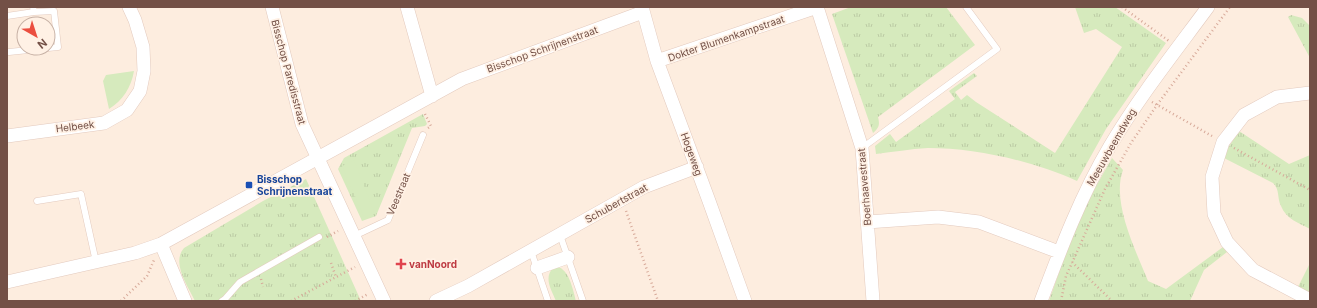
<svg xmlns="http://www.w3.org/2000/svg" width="1317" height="308" viewBox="0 0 1317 308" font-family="Inter,sans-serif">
<defs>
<pattern id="grass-tufts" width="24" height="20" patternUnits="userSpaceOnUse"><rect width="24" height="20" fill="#d6eabd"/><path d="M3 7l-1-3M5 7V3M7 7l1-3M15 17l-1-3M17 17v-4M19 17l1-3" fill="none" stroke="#bbcaa4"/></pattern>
</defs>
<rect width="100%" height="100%" fill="#fdeddf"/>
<path fill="url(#grass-tufts)" d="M 851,7 L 946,7 L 975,45 L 878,117 C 880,125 879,128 873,133 L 832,14 Z
M 1075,7 L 1115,7 L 1166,43 L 1106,129 L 1077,181 C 1033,161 976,148 928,148 C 910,149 893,152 876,154 L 875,146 L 890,134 L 896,142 L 955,99 L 949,91 L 974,73 L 977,76 L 955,92 L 961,100 L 967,95 L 976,102 L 1055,153 L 1122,47 L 1096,29 L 1084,33 Z
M 1291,15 L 1302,18 L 1310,26 L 1310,58 L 1288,17 Z
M 423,114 L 427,124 L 425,126 L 412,128 L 376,216 L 362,221 L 338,169 L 344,158 Z
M 1239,131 L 1289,164 L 1310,155 L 1310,229 C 1299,223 1286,219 1281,206 C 1277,199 1280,189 1273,183 L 1222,157 Z
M 1112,158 L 1123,170 C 1111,202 1136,251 1148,281 L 1166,289 L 1223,247 L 1227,252 L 1204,270 L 1190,301 L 1049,301 L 1064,258 L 1086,204 Z
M 306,179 L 361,301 L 195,301 C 188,286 171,263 184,248 L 263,201 Z
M 1310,263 L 1310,296 L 1297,289 Z
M 554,267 C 557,267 561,267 563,270 C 570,275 574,293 576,301 L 556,301 C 551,289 543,277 554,267 Z"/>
<path fill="#d6eabd" d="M 134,71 C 131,88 123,100 109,109 L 103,81 L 106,75 Z
M 354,160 L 374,212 L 364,217 L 342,166 Z"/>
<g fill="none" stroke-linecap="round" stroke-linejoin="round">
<defs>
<path id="service" d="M 7,16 L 34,12 L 33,7
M 9,52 L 58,47 L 54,11 L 34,12
M 862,148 L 997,49 L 966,7
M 37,201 L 81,194 L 96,262
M 560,235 L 583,301
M 354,236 L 388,220 L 423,135
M 531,251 L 548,301
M 222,301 L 225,299 L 240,282 L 319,237"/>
<path id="minor" d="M 272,7 L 302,124 L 384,301
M 407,7 L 432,96
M 642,7 L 657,61 L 709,201 L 745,301
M 817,7 L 862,148 L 873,301
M 657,61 L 817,7
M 1310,93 L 1277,97 L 1244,115 L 1223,142 L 1212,177 L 1214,214 L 1227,242 L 1253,270 L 1310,300
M 7,136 L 104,123 L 127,110 L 140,91 L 144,71 L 143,47 L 135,20 L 129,7
M 867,222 L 938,217 L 979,222 L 1059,252
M 161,244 L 185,301
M 537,268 L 568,257
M 7,282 L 135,253 L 161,244 L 462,79 L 643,12
M 436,301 L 468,286 L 644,187 L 697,167
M 1041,301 C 1061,248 1081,195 1110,146 C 1139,97 1174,53 1208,7"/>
</defs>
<use href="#service" stroke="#e3cabe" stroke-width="7"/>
<use href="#minor" stroke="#e3cabe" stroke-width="14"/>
<path stroke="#d7a999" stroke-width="2.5" stroke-dasharray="1 3" stroke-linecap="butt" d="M 1122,7 L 1169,41
M 1152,102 L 1212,136
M 425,114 L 431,126 L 428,128
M 1234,148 L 1310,190
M 626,211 L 658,301
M 327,237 L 338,231
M 1072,262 L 1112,301
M 331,263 L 336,277
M 261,279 L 263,287
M 121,301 L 147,276 L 154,260
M 291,301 L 355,267
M 355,301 L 368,294
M 1061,301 L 1066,276 L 1072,263 L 1105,189 L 1131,143 L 1157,105 L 1230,7"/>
<use href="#service" stroke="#fff" stroke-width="6"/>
<use href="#minor" stroke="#fff" stroke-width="13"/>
</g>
<rect fill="#1a4fb4" stroke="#fff1e5" stroke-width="1.5" x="245" y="181" width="8" height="8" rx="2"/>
<path fill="#e0444e" stroke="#fff1e5" stroke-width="1.5" d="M399 258h4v4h4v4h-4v4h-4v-4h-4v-4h4z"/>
<g text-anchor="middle" stroke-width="3.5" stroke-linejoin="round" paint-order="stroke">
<g font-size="10" fill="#735046" stroke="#fff1e5">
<text transform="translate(726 38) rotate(-19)" y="4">Dokter Blumenkampstraat</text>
<text transform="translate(542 49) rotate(-20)" y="4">Bisschop Schrijnenstraat</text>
<text transform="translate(289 72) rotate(75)" y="4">Bisschop Paredisstraat</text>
<text transform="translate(75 126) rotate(-7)" y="4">Helbeek</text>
<text transform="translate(1111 147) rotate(-60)" y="4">Meeuwbeemdweg</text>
<text transform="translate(692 154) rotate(70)" y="4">Hogeweg</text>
<text transform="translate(864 187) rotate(-95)" y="4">Boerhaavestraat</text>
<text transform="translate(398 194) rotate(-67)" y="4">Veestraat</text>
<text transform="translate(616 203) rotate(-29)" y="4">Schubertstraat</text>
</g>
<g font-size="10" font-weight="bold" fill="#164399" stroke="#fff1e5" text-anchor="start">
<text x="257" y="183">Bisschop<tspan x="257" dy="12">Schrijnenstraat</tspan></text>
</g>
<g font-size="10" font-weight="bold" fill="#be3a42" stroke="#fff1e5" text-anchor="start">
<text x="409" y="268">vanNoord</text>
</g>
</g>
<rect width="1317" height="308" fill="none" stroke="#735046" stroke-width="16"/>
<g transform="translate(36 36) rotate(141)"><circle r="19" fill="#fff1e5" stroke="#c7b1a5"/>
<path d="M0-3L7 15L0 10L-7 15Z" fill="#eb4e3f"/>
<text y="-6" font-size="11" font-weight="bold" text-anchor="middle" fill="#735046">N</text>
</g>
</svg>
